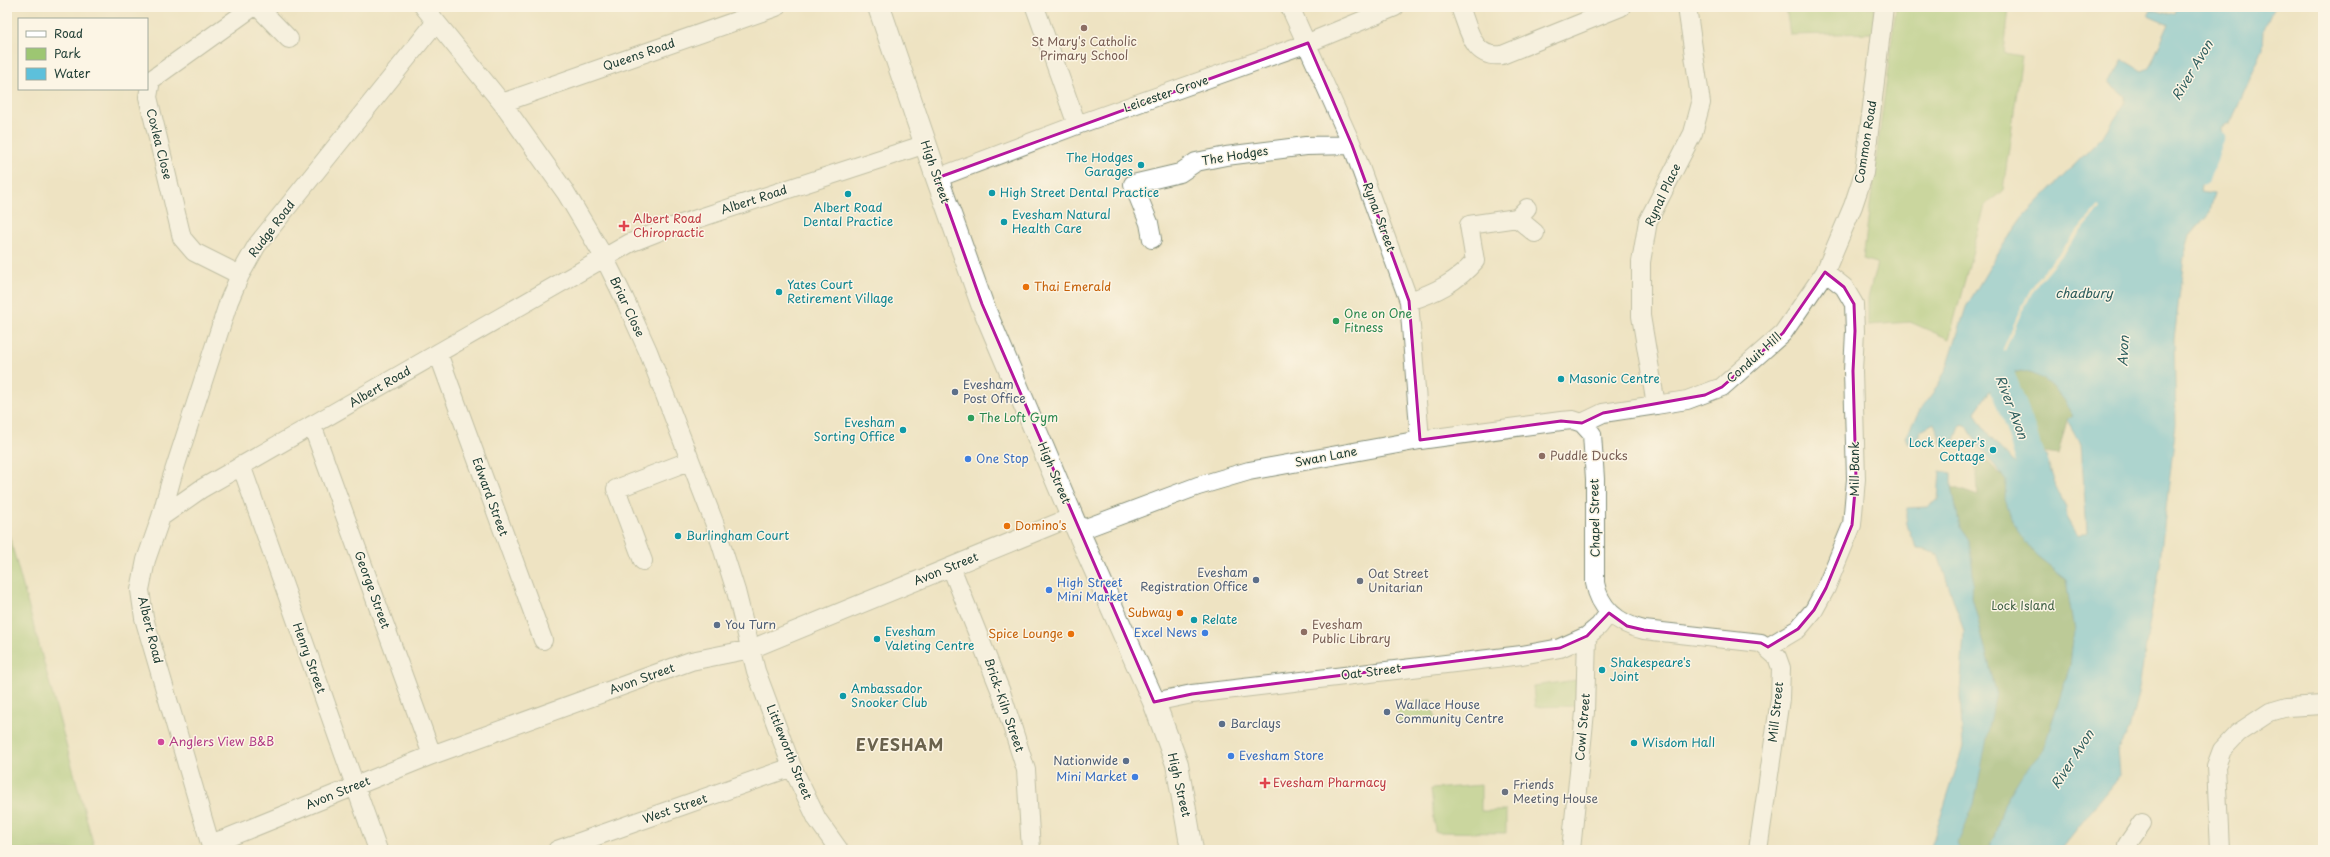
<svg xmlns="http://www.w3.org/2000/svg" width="2330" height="857" viewBox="0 0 2330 857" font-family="'Playpen Sans',sans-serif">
<rect width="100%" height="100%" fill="#fcf5e5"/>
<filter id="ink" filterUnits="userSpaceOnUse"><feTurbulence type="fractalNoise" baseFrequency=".025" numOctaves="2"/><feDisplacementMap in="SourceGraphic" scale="8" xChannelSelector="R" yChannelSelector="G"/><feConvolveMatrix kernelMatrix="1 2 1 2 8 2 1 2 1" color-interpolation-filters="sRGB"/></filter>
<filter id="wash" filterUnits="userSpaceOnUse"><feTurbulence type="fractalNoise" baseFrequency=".012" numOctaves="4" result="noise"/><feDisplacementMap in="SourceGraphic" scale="16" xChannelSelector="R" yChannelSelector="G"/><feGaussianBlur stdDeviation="0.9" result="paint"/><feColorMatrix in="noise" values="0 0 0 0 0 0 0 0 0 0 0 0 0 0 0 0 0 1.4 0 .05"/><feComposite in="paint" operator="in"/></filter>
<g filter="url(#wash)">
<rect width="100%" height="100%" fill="#eee3c2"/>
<path fill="#9dc672" stroke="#5e8253" d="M 1786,7 L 1875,7 L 1874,33 L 1790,35 Z
M 1896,7 L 2009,8 L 2004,53 L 2022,56 L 2003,190 L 1985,206 L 1949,339 L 1910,322 L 1868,325 L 1868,298 L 1877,263 L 1863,259 Z
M 9,535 L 95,850 L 7,850 L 7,536 Z
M 1577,680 L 1576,706 L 1535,707 L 1533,686 Z
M 1432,700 L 1435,719 L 1399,722 L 1396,704 Z
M 1481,785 L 1481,811 L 1506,811 L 1506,833 L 1435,832 L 1431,789 Z"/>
<path fill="#7eab64" stroke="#4e744c" d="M 2020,371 C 2044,372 2062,396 2073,415 L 2067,420 L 2058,455 L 2029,451 L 2010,374 Z
M 1984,458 L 2006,480 L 2036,556 L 2066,580 L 2074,630 L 2070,666 L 2042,753 L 2016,784 L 2004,804 L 1994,837 L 1987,850 L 1958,850 L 1954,845 L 1996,692 L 1972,597 L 1969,541 L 1960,528 L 1952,487 L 1978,496 L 1977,476 L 1974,460 Z"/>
<path fill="#5dc0db" stroke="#3e7e88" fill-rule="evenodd" d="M 2177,7 L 2274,7 L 2264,29 L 2263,49 L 2231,122 L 2221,127 L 2222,135 L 2208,142 L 2200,192 L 2214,194 L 2210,212 L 2190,235 L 2184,257 L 2174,340 L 2176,424 L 2160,560 L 2138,694 L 2129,730 L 2118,749 L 2120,775 L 2060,850 L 1987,850 L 1994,837 L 2004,804 L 2021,776 L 2042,753 L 2070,666 L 2074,630 L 2066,580 L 2036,556 L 2012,521 L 2005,499 L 2006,480 L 1977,443 L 1967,426 L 1961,424 L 1953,446 L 1943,446 L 1934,423 L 1921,430 L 1916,441 L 1908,444 L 1905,437 L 1922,407 L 1937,387 L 1947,367 L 1966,307 L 2001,248 L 2024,216 L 2105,134 L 2125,103 L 2125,96 L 2109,83 L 2123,60 L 2142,71 L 2149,68 L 2169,24 L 2148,15 L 2151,9 L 2170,15 L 2175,14 ZM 2020,371 C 2043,372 2062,396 2073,415 L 2067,419 L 2081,444 L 2087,532 L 2078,536 L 2067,517 L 2066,507 L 2056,487 L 2046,456 L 2033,449 L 2024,452 L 2025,461 L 2021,468 C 2003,453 1984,433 1975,412 L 1994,385 L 2002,393 L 2005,401 L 2016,396 L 2010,374 Z
M 1940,471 L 1952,473 L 1952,487 L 1960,528 L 1969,541 L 1973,572 L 1972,597 L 1996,692 L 1974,804 L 1958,843 L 1960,850 L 1930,850 L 1963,747 L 1960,695 L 1964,631 L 1938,555 L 1926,550 L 1918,549 C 1911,537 1903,521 1907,508 L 1928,507 L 1938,500 Z"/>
<path fill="#eee3c2" d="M 2099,206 L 2101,208 L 2040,280 L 2022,311 L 2003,355 L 2011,377 L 2008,377 L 2000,356 L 2020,310 L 2038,277 Z"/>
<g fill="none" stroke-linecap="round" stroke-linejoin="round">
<path stroke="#5dc0db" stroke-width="17" d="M 2202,177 L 2216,138"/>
<path stroke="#5dc0db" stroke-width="29" d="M 1994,362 C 2013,403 2027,445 2038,489"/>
</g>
</g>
<g filter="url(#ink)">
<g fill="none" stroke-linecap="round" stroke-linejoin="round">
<defs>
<path id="minor" d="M 258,7 L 289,39
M 424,7 L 502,103 L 566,193 L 604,257 L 625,300 L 648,351 L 714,522 L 736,591 L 756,671 L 792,767 L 817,819 L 839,850
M 1035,7 L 1077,125
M 1290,7 L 1352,145 L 1409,301 L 1420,440
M 1460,7 C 1469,29 1472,59 1502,55 L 1621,7
M 502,103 L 776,7
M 937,178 L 1077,125 L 1308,43 L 1395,7
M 1517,218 L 1535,233
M 1152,239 L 1149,223 L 1133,184 L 1180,173 L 1196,162 L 1226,156 L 1306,146 L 1352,145
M 240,275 L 194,252 L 182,238 L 148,97 L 151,80 L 253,7
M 1409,301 C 1435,293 1457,282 1475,261 L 1469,225 L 1517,218 L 1527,208
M 438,353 L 543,640
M 1656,405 L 1687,400 L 1722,387 L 1783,333 L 1825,272 L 1853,206 L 1864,173 L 1884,7
M 1582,423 L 1603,413 L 1656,405 L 1641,316 L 1641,262 L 1648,221 L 1693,133 L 1701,103 L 1687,7
M 312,425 L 432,755
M 241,465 L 378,850
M 161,517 L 172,477 L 229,301 L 240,275 L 257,245 L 436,22
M 1078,531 L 1198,486 L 1249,471 L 1420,440 L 1561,421 L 1573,420 L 1582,423 L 1592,434 L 1595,479 L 1595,583 C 1600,610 1619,624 1644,630 L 1761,643 L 1777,657 L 1781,668 L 1780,699 L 1758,850
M 643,561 L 616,489 L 689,461
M 951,567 L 1001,692 L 1026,770 L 1031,850
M 1768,647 L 1798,629 L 1814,610 L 1826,588 L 1852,525 L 1856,479 L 1853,371 L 1855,331 L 1854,304 L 1844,287 L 1825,272
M 1154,702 L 1192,694 L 1522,655 L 1560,648 L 1587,636
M 211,843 L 227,838 L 432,755 L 691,661 L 751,649 L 1072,517
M 212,850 L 144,618 L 140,590 L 146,560 L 161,517 L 201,489 L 630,243 L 663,230 L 926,144
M 557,850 L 792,767
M 1571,850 L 1585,712 L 1587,636 L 1599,626 L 1609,613
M 2129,850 L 2127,845 L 2142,823
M 2220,850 L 2216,766 L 2222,750 L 2238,733 L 2270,712 L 2287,707 L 2323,705"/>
<path id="major" d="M 879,7 L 937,178 L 982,304 L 1078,531 L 1154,702 L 1177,764 L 1192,850"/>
</defs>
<use href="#minor" stroke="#86907b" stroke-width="20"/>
<use href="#major" stroke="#86907b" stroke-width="24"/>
<use href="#minor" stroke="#fff" stroke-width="18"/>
<use href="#major" stroke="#fff" stroke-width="22"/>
</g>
</g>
<path d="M0 0H2330V857H0ZM 1308,43 L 1352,145 L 1409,301 L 1420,440 L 1561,421 L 1582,423 L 1603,413 L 1705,395 L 1722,387 L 1783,333 L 1825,272 L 1844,287 L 1854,304 L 1855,331 L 1853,371 L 1856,479 L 1852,525 L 1826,588 L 1814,610 L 1798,629 L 1768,647 L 1761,643 L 1644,630 L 1627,626 L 1609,613 L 1587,636 L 1560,648 L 1192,694 L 1154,702 L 982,304 L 937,178 Z" fill="#eee3c2" fill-opacity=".55" fill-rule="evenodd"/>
<path fill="none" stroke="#b5179e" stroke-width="3" stroke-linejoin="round" d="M 1308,43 L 1352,145 L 1409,301 L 1420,440 L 1561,421 L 1582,423 L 1603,413 L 1705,395 L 1722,387 L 1783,333 L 1825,272 L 1844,287 L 1854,304 L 1855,331 L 1853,371 L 1856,479 L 1852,525 L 1826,588 L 1814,610 L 1798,629 L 1768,647 L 1761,643 L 1644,630 L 1627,626 L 1609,613 L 1587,636 L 1560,648 L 1192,694 L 1154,702 L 982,304 L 937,178 Z"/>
<g fill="#8d6e63" stroke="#fcf5e5" stroke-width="1.5">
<circle cx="1084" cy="28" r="4"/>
<circle cx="1542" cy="456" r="4"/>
<circle cx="1304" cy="632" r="4"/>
</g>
<g fill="#0f9aa8" stroke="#fcf5e5" stroke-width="1.5">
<circle cx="1141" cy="165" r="4"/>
<circle cx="992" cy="193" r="4"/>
<circle cx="848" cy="194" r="4"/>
<circle cx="1004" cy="222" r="4"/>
<circle cx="779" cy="292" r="4"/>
<circle cx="1561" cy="379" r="4"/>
<circle cx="903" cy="430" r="4"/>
<circle cx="1993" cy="450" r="4"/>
<circle cx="678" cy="536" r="4"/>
<circle cx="1194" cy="620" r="4"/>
<circle cx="877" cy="639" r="4"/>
<circle cx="1602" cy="670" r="4"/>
<circle cx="843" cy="696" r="4"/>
<circle cx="1634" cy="743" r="4"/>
</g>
<g fill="#e0444e" stroke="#fcf5e5" stroke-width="1.5">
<path d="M622 220h4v4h4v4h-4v4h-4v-4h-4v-4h4z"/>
<path d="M1263 777h4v4h4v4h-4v4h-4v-4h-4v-4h4z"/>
</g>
<g fill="#e8710a" stroke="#fcf5e5" stroke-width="1.5">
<circle cx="1026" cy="287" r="4"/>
<circle cx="1007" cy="526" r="4"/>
<circle cx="1180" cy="613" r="4"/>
<circle cx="1071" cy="634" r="4"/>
</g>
<g fill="#2e9e5b" stroke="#fcf5e5" stroke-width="1.5">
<circle cx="1336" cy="321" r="4"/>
<circle cx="971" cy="418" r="4"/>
</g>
<g fill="#5c6f8a" stroke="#fcf5e5" stroke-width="1.5">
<circle cx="955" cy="392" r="4"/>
<circle cx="1256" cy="580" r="4"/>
<circle cx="717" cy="625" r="4"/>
<circle cx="1387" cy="712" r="4"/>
<circle cx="1222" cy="724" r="4"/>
<circle cx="1126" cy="761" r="4"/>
</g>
<g fill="#3f7fe0" stroke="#fcf5e5" stroke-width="1.5">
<circle cx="968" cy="459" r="4"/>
<circle cx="1049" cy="590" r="4"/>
<circle cx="1205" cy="633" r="4"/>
<circle cx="1231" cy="756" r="4"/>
<circle cx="1135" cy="777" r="4"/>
</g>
<g fill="#6b7280" stroke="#fcf5e5" stroke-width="1.5">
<circle cx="1360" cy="581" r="4"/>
<circle cx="1505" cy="792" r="4"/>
</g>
<circle fill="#d1479c" stroke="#fcf5e5" stroke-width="1.5" cx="161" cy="742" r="4"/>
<g text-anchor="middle" stroke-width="3" stroke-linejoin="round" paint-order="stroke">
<g font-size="12" fill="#785e54" stroke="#fcf5e5" text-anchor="start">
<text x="1084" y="46" text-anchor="middle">St Mary's Catholic<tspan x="1084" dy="14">Primary School</tspan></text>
<text x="1550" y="460">Puddle Ducks</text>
<text x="1312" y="629">Evesham<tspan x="1312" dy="14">Public Library</tspan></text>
</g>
<g font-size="12" fill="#1f3d34" stroke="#fcf5e5">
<text transform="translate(639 55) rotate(-19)" y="4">Queens Road</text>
<text transform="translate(1166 94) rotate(-19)" y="4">Leicester Grove</text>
<text transform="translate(1866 142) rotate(-81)" y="4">Common Road</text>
<text transform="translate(159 144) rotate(76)" y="4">Coxlea Close</text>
<text transform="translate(1235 156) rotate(-9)" y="4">The Hodges</text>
<text transform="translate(935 172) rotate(71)" y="4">High Street</text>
<text transform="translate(1663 195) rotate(-65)" y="4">Rynal Place</text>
<text transform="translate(754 200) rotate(-18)" y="4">Albert Road</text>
<text transform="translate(1379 217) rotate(70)" y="4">Rynal Street</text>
<text transform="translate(272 229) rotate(-53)" y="4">Rudge Road</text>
<text transform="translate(627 307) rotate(65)" y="4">Briar Close</text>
<text transform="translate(1754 358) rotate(-42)" y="4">Conduit Hill</text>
<text transform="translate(380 387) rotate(-30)" y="4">Albert Road</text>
<text transform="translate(1326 457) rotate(-11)" y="4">Swan Lane</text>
<text transform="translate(1855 469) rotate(-90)" y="4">Mill Bank</text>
<text transform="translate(1054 473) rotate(67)" y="4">High Street</text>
<text transform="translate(490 497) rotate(70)" y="4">Edward Street</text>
<text transform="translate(1595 518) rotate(-91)" y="4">Chapel Street</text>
<text transform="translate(946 569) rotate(-22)" y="4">Avon Street</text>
<text transform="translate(372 590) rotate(70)" y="4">George Street</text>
<text transform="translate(150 630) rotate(76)" y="4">Albert Road</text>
<text transform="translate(309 658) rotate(70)" y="4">Henry Street</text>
<text transform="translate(1371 672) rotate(-7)" y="4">Oat Street</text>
<text transform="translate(642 679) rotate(-20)" y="4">Avon Street</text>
<text transform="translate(1004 705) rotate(71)" y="4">Brick-Kiln Street</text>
<text transform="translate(1776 712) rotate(-84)" y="4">Mill Street</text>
<text transform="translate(1583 727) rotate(-85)" y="4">Cowl Street</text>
<text transform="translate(789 752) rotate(68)" y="4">Littleworth Street</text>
<text transform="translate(1179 785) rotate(77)" y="4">High Street</text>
<text transform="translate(338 793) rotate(-22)" y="4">Avon Street</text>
<text transform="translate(675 809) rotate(-19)" y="4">West Street</text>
</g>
<g font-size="12" fill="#0d838f" stroke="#fcf5e5" text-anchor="start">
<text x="1133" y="162" text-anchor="end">The Hodges<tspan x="1133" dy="14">Garages</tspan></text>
<text x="1000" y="197">High Street Dental Practice</text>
<text x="848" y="212" text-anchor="middle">Albert Road<tspan x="848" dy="14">Dental Practice</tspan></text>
<text x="1012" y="219">Evesham Natural<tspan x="1012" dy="14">Health Care</tspan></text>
<text x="787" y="289">Yates Court<tspan x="787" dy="14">Retirement Village</tspan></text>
<text x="1569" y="383">Masonic Centre</text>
<text x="895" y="427" text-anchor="end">Evesham<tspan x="895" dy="14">Sorting Office</tspan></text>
<text x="1985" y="447" text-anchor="end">Lock Keeper's<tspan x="1985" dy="14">Cottage</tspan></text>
<text x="686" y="540">Burlingham Court</text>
<text x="1202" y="624">Relate</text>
<text x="885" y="636">Evesham<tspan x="885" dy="14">Valeting Centre</tspan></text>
<text x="1610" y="667">Shakespeare's<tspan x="1610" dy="14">Joint</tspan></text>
<text x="851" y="693">Ambassador<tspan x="851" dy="14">Snooker Club</tspan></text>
<text x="1642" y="747">Wisdom Hall</text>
</g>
<g font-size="12" fill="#be3a42" stroke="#fcf5e5" text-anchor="start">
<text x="633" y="223">Albert Road<tspan x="633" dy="14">Chiropractic</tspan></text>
<text x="1273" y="787">Evesham Pharmacy</text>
</g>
<g font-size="12" fill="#c56008" stroke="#fcf5e5" text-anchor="start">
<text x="1034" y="291">Thai Emerald</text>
<text x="1015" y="530">Domino's</text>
<text x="1172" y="617" text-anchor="end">Subway</text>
<text x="1063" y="638" text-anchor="end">Spice Lounge</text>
</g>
<g font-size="12" fill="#27864d" stroke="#fcf5e5" text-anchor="start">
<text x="1344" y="318">One on One<tspan x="1344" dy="14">Fitness</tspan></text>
<text x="979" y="422">The Loft Gym</text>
</g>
<g font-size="12" fill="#4e5e75" stroke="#fcf5e5" text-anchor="start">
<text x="963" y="389">Evesham<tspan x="963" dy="14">Post Office</tspan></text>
<text x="1248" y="577" text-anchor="end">Evesham<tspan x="1248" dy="14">Registration Office</tspan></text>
<text x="725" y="629">You Turn</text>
<text x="1395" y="709">Wallace House<tspan x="1395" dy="14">Community Centre</tspan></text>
<text x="1230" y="728">Barclays</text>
<text x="1118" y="765" text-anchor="end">Nationwide</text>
</g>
<g font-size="12" fill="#366cbe" stroke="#fcf5e5" text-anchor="start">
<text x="976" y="463">One Stop</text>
<text x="1057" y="587">High Street<tspan x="1057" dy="14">Mini Market</tspan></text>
<text x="1197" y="637" text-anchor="end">Excel News</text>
<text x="1239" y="760">Evesham Store</text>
<text x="1127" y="781" text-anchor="end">Mini Market</text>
</g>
<g font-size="12" fill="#5b616d" stroke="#fcf5e5" text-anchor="start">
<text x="1368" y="578">Oat Street<tspan x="1368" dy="14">Unitarian</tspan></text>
<text x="1513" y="789">Friends<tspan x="1513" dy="14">Meeting House</tspan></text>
</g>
<g font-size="12" fill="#3e5f44" stroke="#fcf5e5">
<text x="2023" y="610">Lock Island</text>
</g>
<g font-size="12" fill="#b23c85" stroke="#fcf5e5" text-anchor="start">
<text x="169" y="746">Anglers View B&amp;B</text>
</g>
<g font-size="13" font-style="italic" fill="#2e5e5e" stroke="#fcf5e5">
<text transform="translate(2192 70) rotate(-59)" y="5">River Avon</text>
<text x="2084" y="298">chadbury</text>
<text transform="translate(2123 351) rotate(-87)" y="5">Avon</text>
<text transform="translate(2012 407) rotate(69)" y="5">River Avon</text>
<text transform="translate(2072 759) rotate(-57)" y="5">River Avon</text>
</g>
<g font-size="16" font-weight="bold" letter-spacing="1" fill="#6a624d" stroke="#fcf5e5">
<text x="900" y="751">EVESHAM</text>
</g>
</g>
<rect width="2330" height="857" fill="none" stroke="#fcf5e5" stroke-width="24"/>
<rect x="18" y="18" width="130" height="72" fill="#fcf5e5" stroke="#a4ab9e"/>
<rect x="26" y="31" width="20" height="6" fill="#ffffff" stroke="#a4ab9e"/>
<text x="54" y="38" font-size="12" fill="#1f3d34">Road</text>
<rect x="26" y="48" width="20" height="12" fill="#9dc672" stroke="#a4ab9e"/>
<text x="54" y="58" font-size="12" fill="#1f3d34">Park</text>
<rect x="26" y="68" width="20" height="12" fill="#5dc0db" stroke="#a4ab9e"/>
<text x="54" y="78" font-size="12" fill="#1f3d34">Water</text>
</svg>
